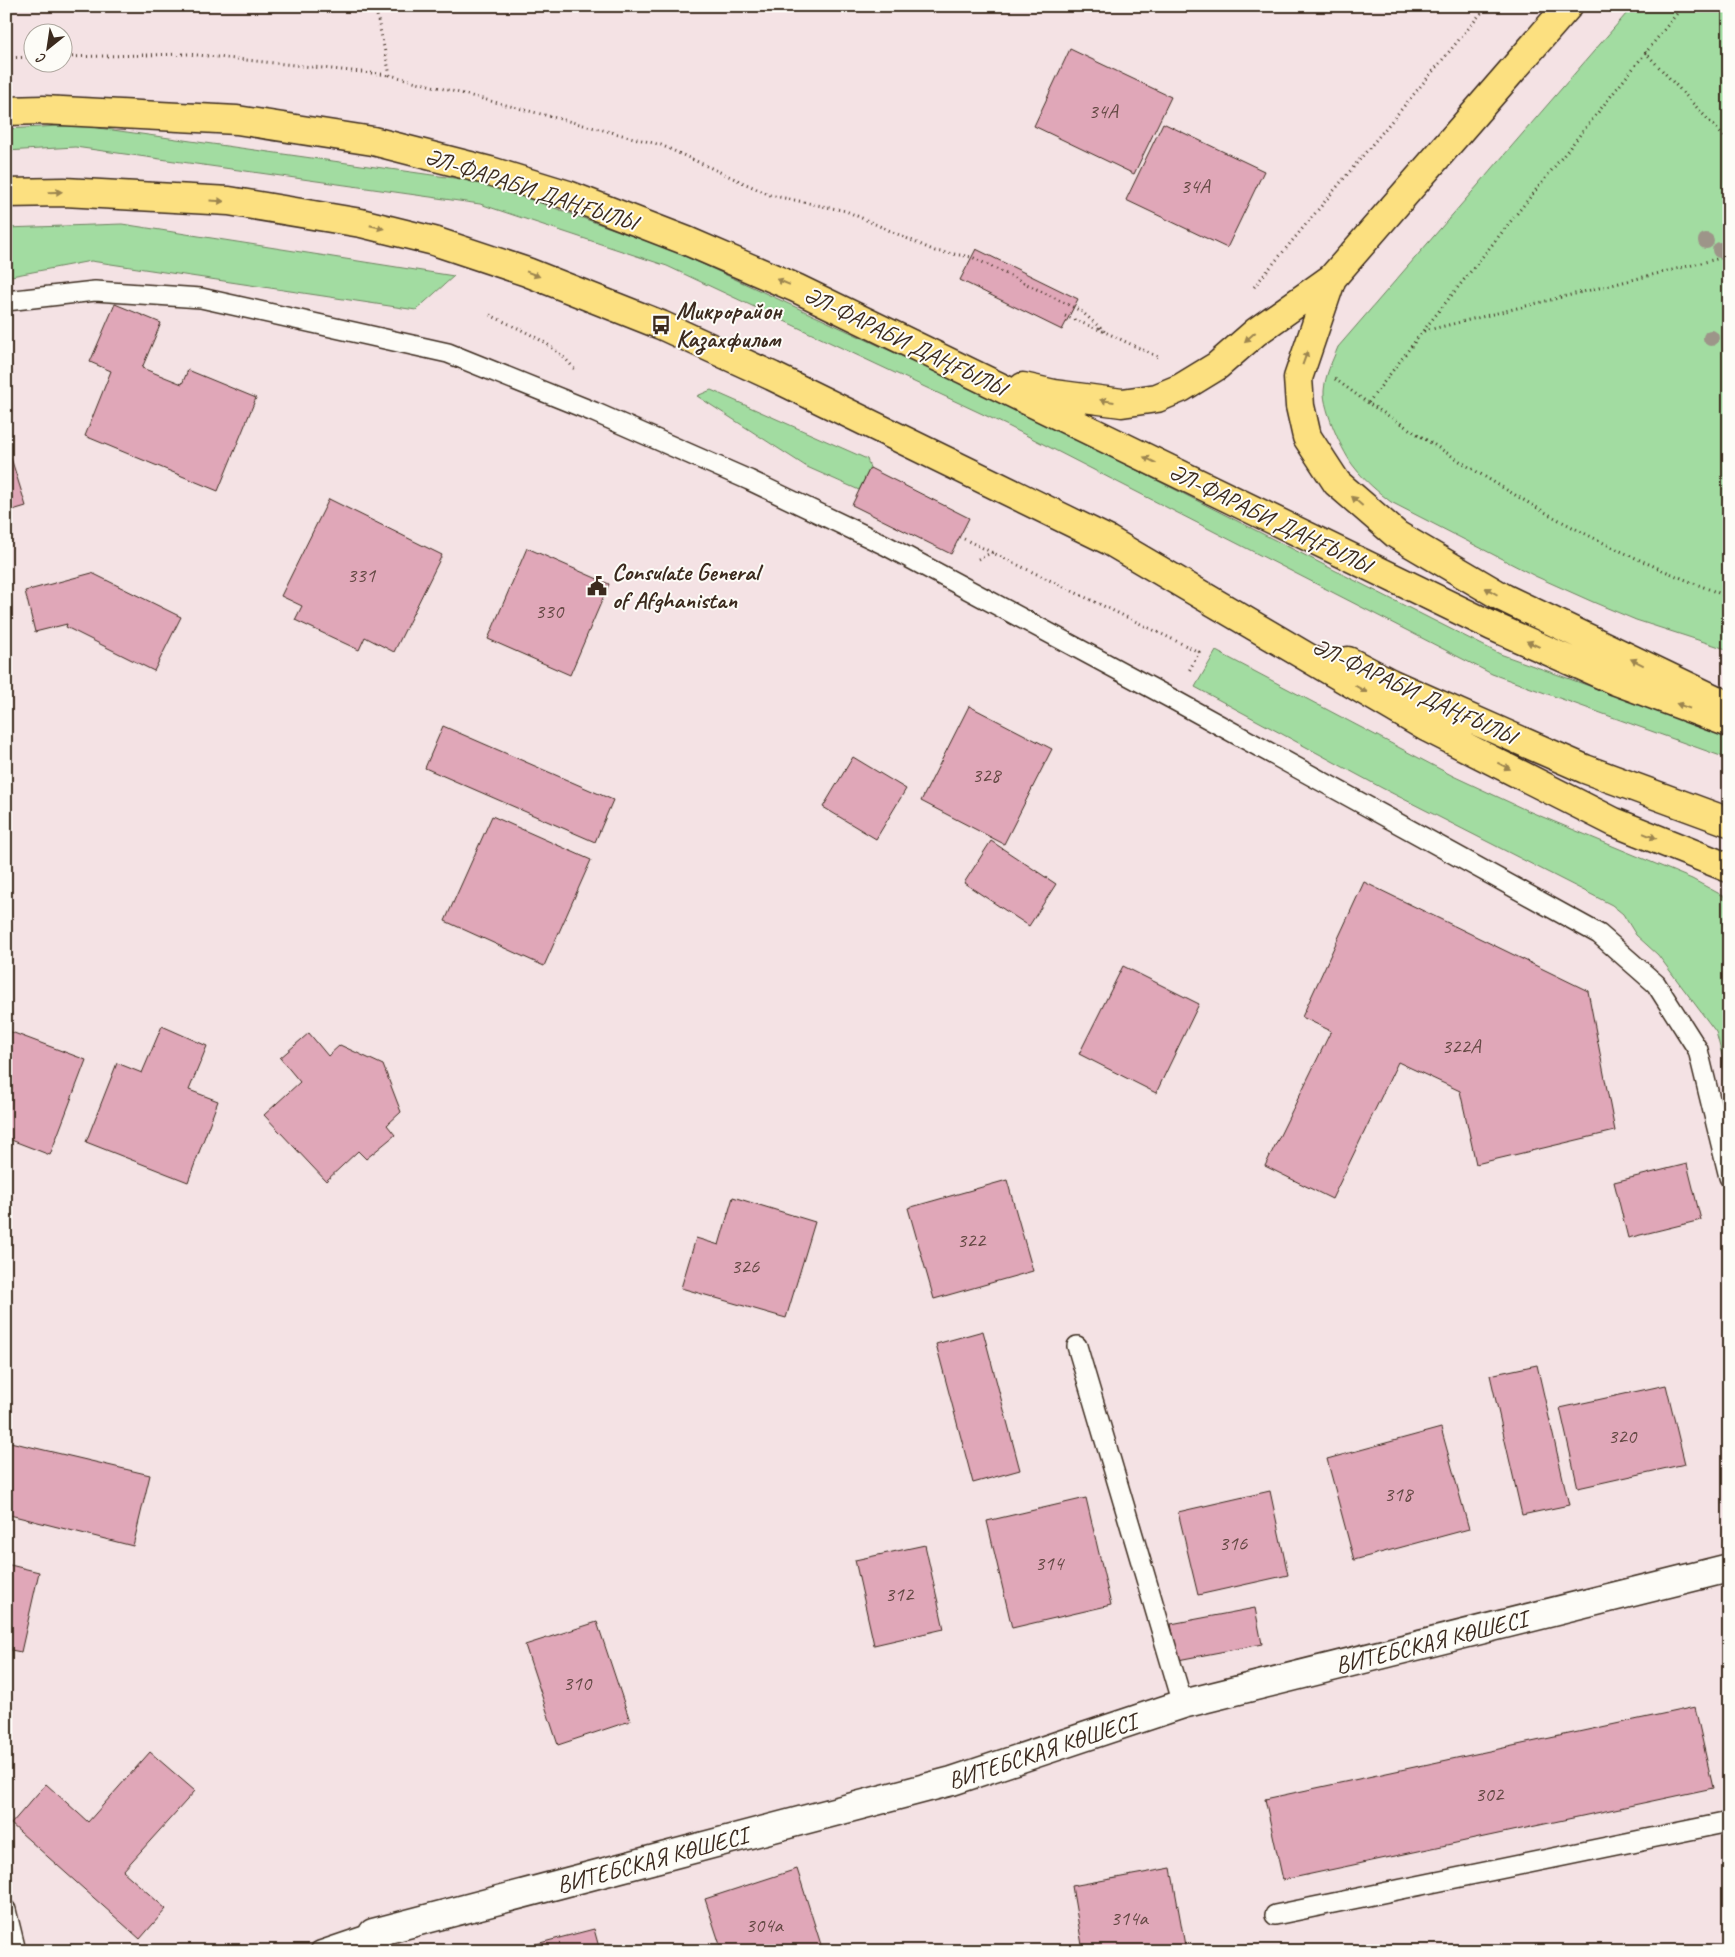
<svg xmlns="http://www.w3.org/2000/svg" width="1735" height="1957" viewBox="0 0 1735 1957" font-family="Caveat,sans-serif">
<rect width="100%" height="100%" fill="#f4e2e4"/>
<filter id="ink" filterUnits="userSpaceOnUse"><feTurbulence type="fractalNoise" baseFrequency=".02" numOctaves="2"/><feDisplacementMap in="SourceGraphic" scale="10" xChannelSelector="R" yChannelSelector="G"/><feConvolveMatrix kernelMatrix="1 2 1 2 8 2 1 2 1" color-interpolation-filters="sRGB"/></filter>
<g filter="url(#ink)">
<path fill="#a2dca1" stroke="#6e8360" d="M 1633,6 L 1729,6 L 1729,650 L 1636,620 L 1593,602 L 1535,576 L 1391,502 C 1378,492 1365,481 1355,468 C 1343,454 1323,409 1324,391 C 1325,375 1332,362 1338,347 Z
M 77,125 L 482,182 L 672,250 L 1016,409 L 1500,654 L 1729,736 L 1729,759 L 1492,674 L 1008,426 L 667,266 L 480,204 L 75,147 L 6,151 L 6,129 Z
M 122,224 L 454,276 L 416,310 L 91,261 L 6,277 L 6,228 Z
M 711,390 L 867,459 L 870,468 L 859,490 L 807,467 L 697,396 Z
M 1216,651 L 1453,776 L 1526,810 L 1692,879 L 1729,899 L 1729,1082 L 1716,1032 L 1658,955 L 1636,935 L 1623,914 L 1612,905 L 1382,788 L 1195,687 Z"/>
<path fill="#e0a7b8" stroke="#3b2a1e" d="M 1070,49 L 1171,97 L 1134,174 L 1034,126 Z
M 1163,123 L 1264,171 L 1227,248 L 1126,200 Z
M 976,249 L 1078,299 L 1062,330 L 960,280 Z
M 115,304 L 161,323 L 142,368 L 182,384 L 188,370 L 256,398 L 218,491 L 85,436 L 111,371 L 90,362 Z
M 6,442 L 26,506 L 6,512 Z
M 870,468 L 969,518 L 951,554 L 852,505 Z
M 329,499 L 442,555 L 394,652 L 365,637 L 359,650 L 295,620 L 302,606 L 281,596 Z
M 527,548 L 609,584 L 570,675 L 488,639 Z
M 92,573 L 181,617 L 154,671 L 66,627 L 67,624 L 35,632 L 25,591 Z
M 969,706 L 1052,749 L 1004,844 L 921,801 Z
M 443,726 L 613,800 L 595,842 L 425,768 Z
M 853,757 L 906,789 L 876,839 L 823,807 Z
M 492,816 L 591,860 L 544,966 L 445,921 Z
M 991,841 L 1056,884 L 1029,926 L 964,883 Z
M 1364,882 L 1588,991 L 1615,1131 L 1476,1164 L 1460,1091 L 1398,1062 L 1332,1199 L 1265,1166 L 1331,1031 L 1302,1017 Z
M 1123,966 L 1199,1004 L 1156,1093 L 1079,1054 Z
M 162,1026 L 207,1046 L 189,1090 L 218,1101 L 188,1182 L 86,1142 L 117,1063 L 142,1073 Z
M 6,1030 L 86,1060 L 50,1155 L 6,1138 Z
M 309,1033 L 328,1056 L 340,1045 L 383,1065 L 401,1112 L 387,1125 L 395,1135 L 366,1159 L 358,1151 L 326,1181 L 264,1115 L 300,1082 L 280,1058 Z
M 1687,1164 L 1701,1220 L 1628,1238 L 1614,1182 Z
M 1007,1180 L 1033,1271 L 934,1299 L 908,1208 Z
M 733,1197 L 815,1222 L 786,1318 L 681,1288 L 696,1238 L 719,1245 Z
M 983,1331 L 1020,1470 L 973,1483 L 936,1344 Z
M 1537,1365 L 1569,1505 L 1522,1515 L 1490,1375 Z
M 1666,1385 L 1685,1464 L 1578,1488 L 1560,1408 Z
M 1441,1428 L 1469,1529 L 1354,1560 L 1327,1459 Z
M 6,1441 L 150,1475 L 133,1546 L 6,1514 Z
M 1270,1491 L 1288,1575 L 1198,1595 L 1178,1512 Z
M 1086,1498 L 1111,1605 L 1012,1628 L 987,1521 Z
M 925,1545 L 944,1629 L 874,1645 L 855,1560 Z
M 6,1564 L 39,1572 L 21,1652 L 6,1649 Z
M 1255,1608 L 1262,1644 L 1178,1660 L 1171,1624 Z
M 597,1622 L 630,1721 L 558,1745 L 525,1645 Z
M 1695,1707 L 1713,1788 L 1283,1880 L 1265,1799 Z
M 150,1752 L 195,1791 L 123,1871 L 166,1909 L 140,1939 L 11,1824 L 46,1784 L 88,1822 Z
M 1171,1868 L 1186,1951 L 1083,1951 L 1072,1886 Z
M 797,1869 L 823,1951 L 722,1951 L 705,1899 Z
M 594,1929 L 600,1951 L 509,1951 Z"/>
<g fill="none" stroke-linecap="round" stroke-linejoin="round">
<defs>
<path id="lane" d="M 6,301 L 95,291 L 201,298 L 448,353 L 594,412 L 749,480 L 885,545 L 1174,700 L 1599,934 L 1656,984 L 1698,1050 L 1729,1177
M 1077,1346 L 1183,1704
M 6,1910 L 16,1951
M 1275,1915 L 1729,1822
M 320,1951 L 373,1933"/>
<path id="street" d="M 377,1951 L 373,1933 L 952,1781 L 1183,1704 L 1729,1568"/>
<path id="primary" d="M 6,111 L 43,110 L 237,120 L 373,141 L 490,171 L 568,195 L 687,241 L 796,288 L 1492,626 L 1616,681 L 1729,723
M 6,193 L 64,192 L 229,201 L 361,223 L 434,241 L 527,272 L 661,325 L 772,376 L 1108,540 L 1426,727 L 1614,822 L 1729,868
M 1332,278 L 1298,378 L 1300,406 L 1307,437 L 1337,483 L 1397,535 L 1504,598 L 1729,706
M 1023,387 L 1054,394 L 1122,403 L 1157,398 L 1181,388 L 1217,366 L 1256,332 L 1332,278 L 1568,6
M 1348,661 L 1390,683 L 1585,769 L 1729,822"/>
</defs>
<use href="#lane" stroke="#3b2a1e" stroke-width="22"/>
<use href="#street" stroke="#3b2a1e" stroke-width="31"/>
<use href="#primary" stroke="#3b2a1e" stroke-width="31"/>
<path stroke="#3b2a1e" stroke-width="3" stroke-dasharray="1 4" stroke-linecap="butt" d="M 375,6 L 390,75 L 661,145 L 770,195 L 846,211 L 935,251 L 972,257 L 1081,311 L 1105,332
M 1683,6 L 1423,331 L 1368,403 C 1437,446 1505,492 1576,529 C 1626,555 1677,577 1729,597
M 1645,52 L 1729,142
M 62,57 L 188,54 L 390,75
M 6,58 L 32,57
M 1254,287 L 1487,6
M 490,315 C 521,330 554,342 575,370
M 1065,316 L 1105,332 L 1158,357
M 1424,331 L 1729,256
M 1335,379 L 1368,403
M 964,539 L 1199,652 L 1188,673
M 978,559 L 993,552"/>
<use href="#lane" stroke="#fdfcf7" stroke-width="19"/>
<use href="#street" stroke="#fdfcf7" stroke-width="28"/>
<use href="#primary" stroke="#fce080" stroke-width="28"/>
</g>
<g fill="#9d9589">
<circle cx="1706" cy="241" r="8"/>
<circle cx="1720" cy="250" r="8"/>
<circle cx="1711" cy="338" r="8"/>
</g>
<defs><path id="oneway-solid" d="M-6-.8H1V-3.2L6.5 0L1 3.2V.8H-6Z" transform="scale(1.25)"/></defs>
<g fill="#9c854f">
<use href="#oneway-solid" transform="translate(55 192) rotate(-1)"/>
<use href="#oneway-solid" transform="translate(217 201) rotate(3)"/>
<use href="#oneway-solid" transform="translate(377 227) rotate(14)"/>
<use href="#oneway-solid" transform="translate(533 274) rotate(21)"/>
<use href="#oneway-solid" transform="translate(783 282) rotate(-157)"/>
<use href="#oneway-solid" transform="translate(1250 337) rotate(139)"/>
<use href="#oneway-solid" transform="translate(1305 358) rotate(-70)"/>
<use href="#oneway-solid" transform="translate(1107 401) rotate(-172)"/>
<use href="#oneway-solid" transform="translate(1150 460) rotate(-154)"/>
<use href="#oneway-solid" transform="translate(1357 501) rotate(-139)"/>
<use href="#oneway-solid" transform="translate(1491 591) rotate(-150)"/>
<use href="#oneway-solid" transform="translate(1533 644) rotate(-156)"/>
<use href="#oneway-solid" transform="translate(1637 662) rotate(-154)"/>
<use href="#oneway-solid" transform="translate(1361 689) rotate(30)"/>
<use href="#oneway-solid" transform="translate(1683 706) rotate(-160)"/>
<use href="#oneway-solid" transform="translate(1504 766) rotate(27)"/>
<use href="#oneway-solid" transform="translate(1650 836) rotate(22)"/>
</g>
</g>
<defs>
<symbol id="bus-bare" viewBox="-9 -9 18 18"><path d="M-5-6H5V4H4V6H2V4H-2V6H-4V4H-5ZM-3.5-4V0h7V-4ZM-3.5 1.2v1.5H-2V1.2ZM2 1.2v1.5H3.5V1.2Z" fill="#3b2a1e" stroke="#fdfcf7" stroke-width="2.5" paint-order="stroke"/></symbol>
<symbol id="civic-bare" viewBox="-9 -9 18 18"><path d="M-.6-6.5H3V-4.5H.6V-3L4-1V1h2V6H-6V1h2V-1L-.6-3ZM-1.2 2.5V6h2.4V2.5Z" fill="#3b2a1e" stroke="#fdfcf7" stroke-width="2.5" paint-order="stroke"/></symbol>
</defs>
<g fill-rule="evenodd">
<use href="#bus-bare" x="647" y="311" width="28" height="28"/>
<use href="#civic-bare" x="583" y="572" width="28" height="28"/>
</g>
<g text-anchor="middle" stroke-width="4" stroke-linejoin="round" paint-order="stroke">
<g font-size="21" fill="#644944">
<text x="1103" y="118">34А</text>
<text x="1195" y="193">34А</text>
<text x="361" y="582">331</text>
<text x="549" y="618">330</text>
<text x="986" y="782">328</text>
<text x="1461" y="1053">322А</text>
<text x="971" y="1247">322</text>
<text x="745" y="1273">326</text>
<text x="1622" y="1443">320</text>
<text x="1398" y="1501">318</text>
<text x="1233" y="1550">316</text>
<text x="1049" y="1570">314</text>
<text x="899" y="1601">312</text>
<text x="577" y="1690">310</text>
<text x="1489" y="1801">302</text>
<text x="1129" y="1925">314а</text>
<text x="764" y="1932">304а</text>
</g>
<g font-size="24" fill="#3b2a1e" stroke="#fdfcf7">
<text transform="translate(531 189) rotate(18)" y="8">ӘЛ-ФАРАБИ ДАҢҒЫЛЫ</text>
<text transform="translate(905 341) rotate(26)" y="8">ӘЛ-ФАРАБИ ДАҢҒЫЛЫ</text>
<text transform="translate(1270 518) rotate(26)" y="8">ӘЛ-ФАРАБИ ДАҢҒЫЛЫ</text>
<text transform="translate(1414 691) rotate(25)" y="8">ӘЛ-ФАРАБИ ДАҢҒЫЛЫ</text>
<text transform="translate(1431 1642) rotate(-14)" y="8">ВИТЕБСКАЯ КӨШЕСІ</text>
<text transform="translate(1042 1751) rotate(-18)" y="8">ВИТЕБСКАЯ КӨШЕСІ</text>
<text transform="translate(652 1860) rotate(-15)" y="8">ВИТЕБСКАЯ КӨШЕСІ</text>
</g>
<g font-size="24" font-weight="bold" fill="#3b2a1e" stroke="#fdfcf7" text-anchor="start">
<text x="676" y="319">Микрорайон<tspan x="676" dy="28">Казахфильм</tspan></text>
<text x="612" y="580">Consulate General<tspan x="612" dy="28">of Afghanistan</tspan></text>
</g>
</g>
<rect width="1735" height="1957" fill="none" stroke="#fdfcf7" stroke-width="25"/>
<rect x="12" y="12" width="1710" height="1932" fill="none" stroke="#3b2a1e" stroke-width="2" filter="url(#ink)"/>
<g transform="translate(48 48) rotate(210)"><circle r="24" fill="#fdfcf7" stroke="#afa8a0"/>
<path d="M0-4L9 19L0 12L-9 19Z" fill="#3b2a1e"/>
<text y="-8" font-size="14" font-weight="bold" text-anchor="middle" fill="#3b2a1e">С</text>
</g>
</svg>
